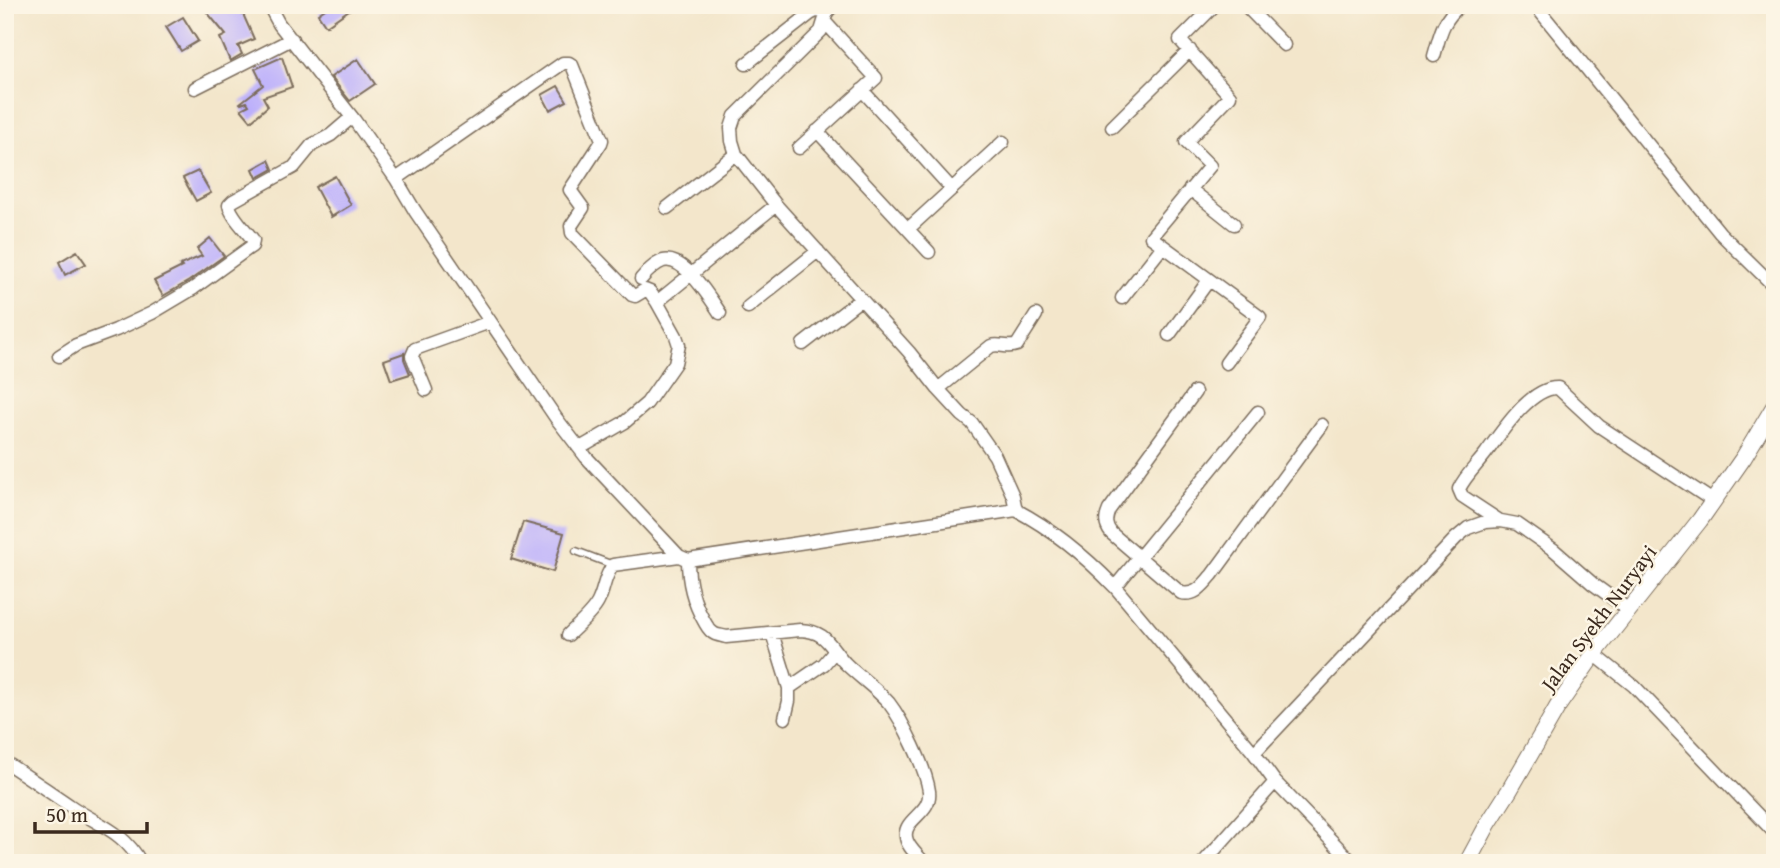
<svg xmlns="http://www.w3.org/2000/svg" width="1780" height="868" viewBox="0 0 1780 868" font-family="'Gentium Book Plus',serif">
<rect width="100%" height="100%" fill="#fcf5e5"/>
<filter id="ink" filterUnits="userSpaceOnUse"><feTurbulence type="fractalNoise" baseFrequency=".0143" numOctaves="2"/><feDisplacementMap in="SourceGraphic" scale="14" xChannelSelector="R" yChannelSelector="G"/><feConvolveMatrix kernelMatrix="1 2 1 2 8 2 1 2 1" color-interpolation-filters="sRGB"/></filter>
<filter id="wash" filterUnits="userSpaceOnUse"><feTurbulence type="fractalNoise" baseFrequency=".00686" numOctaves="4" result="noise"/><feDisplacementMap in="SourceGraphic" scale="28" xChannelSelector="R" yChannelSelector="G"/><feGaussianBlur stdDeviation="1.57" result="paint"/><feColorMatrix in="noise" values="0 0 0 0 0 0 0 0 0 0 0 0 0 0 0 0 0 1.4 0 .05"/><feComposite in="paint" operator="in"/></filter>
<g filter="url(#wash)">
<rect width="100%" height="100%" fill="#f3e6cb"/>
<g id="blocks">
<path fill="#bbaffc" d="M 212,5 L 239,5 L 254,39 L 238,46 L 242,54 L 230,61 L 220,38 L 226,35 L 206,11 Z
M 331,5 L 356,5 L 326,26 L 318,14 Z
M 183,17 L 198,41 L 181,51 L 166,27 Z
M 282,57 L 292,87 L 263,97 L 268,106 L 251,121 L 241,109 L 249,105 L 247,102 L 241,104 L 240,103 L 263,85 L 255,69 Z
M 358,59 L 375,84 L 350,101 L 331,77 Z
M 558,86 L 567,101 L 550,110 L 542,95 Z
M 269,160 L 273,169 L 257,178 L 253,169 Z
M 198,171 L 211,193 L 196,201 L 183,178 Z
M 335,176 L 351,205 L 331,217 L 315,187 Z
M 210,238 L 224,256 L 189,281 L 163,296 L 154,281 L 182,267 L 180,265 L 202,256 L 197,249 Z
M 77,251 L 86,264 L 65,275 L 59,262 Z
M 404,353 L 404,359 L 410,374 L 391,380 L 384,360 Z
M 523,522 L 564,533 L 553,572 L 511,559 Z"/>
</g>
</g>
<g filter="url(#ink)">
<use href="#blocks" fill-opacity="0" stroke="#7b6c5b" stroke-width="2"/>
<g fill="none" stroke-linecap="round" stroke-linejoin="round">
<defs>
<path id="service" d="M 576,551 L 613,565"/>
<path id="minor" d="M 273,5 L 273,13 L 279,24 L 355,121 L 396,179 L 415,211 L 556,418 L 586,457 L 679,556 L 688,560 L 1016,510 C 1054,530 1086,557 1115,587 L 1254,753 L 1275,782 L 1353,863
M 834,5 L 827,12 L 821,31 L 735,116 L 731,128 L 732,141 L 736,154 L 776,205 L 909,352 L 938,389 L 962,415 L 972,423 L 995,456 L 1013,496 L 1016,510
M 1215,5 L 1180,40 L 1230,96 L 1186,142 L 1210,166 L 1151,237 L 1260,317 L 1226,363
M 1245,5 L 1284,45
M 1535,5 L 1720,233 L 1775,287
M 1434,56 C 1441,32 1441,23 1460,5
M 746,64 L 810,14 L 816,11 L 827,12
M 195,88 L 292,39
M 862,90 L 952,189
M 1112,127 L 1190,50
M 817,131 L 929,252
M 799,148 L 876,78 L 825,22
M 396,179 L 563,63 L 569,63 L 572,65 L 602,140 L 601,143 L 570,190 L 583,208 L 571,226 L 572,233 L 632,295 L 635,296 L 645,290 L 650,292 L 657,302 L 676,336 L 679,345 L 675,363 L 647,403 L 625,422 L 580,448
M 1190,189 L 1234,224
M 667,208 L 736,154
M 908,229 L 1003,142
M 641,279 C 647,272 654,264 663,261 C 684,255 710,298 720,313
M 1122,298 L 1163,246
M 657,302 L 776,205
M 748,307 L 818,251
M 1169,335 L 1209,280
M 803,344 L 861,299
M 59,356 L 76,345 L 116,330 L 152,313 L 194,288 L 249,248 L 252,246 L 253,240 C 246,230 231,216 229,205 L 233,201 L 294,167 L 312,145 L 331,135 L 352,117
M 938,389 L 991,346 C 1000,343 1007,349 1017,345 L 1036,315
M 426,390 L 412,356 L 415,349 L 490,322
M 1195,392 L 1109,510 C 1105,519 1105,525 1111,533 L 1181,593 C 1196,596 1202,586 1212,575 L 1322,425
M 1500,521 L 1462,496 L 1459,489 C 1465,476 1477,465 1486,453 C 1501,433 1530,387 1558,388 L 1599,426 L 1713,501
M 688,560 C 688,583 693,602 704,621 C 707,626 709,631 715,634 C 717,635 723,636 726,637 L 800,630 C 827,631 829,646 845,663 C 859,677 876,688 889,703 C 903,721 926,769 929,791 C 932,813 903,819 906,837 C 907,847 918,855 924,863
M 1115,587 L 1258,412
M 772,633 L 789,688 L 789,701 L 785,718
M 568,635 C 578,625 592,614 598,602 C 605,588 603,579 613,565 L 679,556
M 1594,654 L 1634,686 L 1775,833
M 789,688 L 824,664 L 835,651
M 1254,753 L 1456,538 L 1468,528 L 1485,522 L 1501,521 L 1517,524 L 1554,550 L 1593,584 L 1629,610
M 5,762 C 27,776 48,791 69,805 C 97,825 123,830 141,863
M 1203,863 L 1275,782"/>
<path id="secondary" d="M 1467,863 L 1488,824 L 1509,791 L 1558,706 L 1594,654 L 1700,520 L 1744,457 L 1775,405"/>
</defs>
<use href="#service" stroke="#7b6c5b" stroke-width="9"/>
<use href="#minor" stroke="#7b6c5b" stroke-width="15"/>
<use href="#secondary" stroke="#7b6c5b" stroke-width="18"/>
<use href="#service" stroke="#fff" stroke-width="6"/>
<use href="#minor" stroke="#fff" stroke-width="12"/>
<use href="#secondary" stroke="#fff" stroke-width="16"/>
</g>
</g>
<g text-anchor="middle" stroke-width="5" stroke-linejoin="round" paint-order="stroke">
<g font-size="21" fill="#3b2a1e" stroke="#fcf5e5">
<text transform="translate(1599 618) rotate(-53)" y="7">Jalan Syekh Nuryayi</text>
</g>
</g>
<rect width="1780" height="868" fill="none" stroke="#fcf5e5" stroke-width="28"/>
<path d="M35 822v10h112v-10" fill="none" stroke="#3b2a1e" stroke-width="3.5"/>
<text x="46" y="822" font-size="21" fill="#3b2a1e" stroke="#fcf5e5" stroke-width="5" paint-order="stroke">50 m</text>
</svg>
